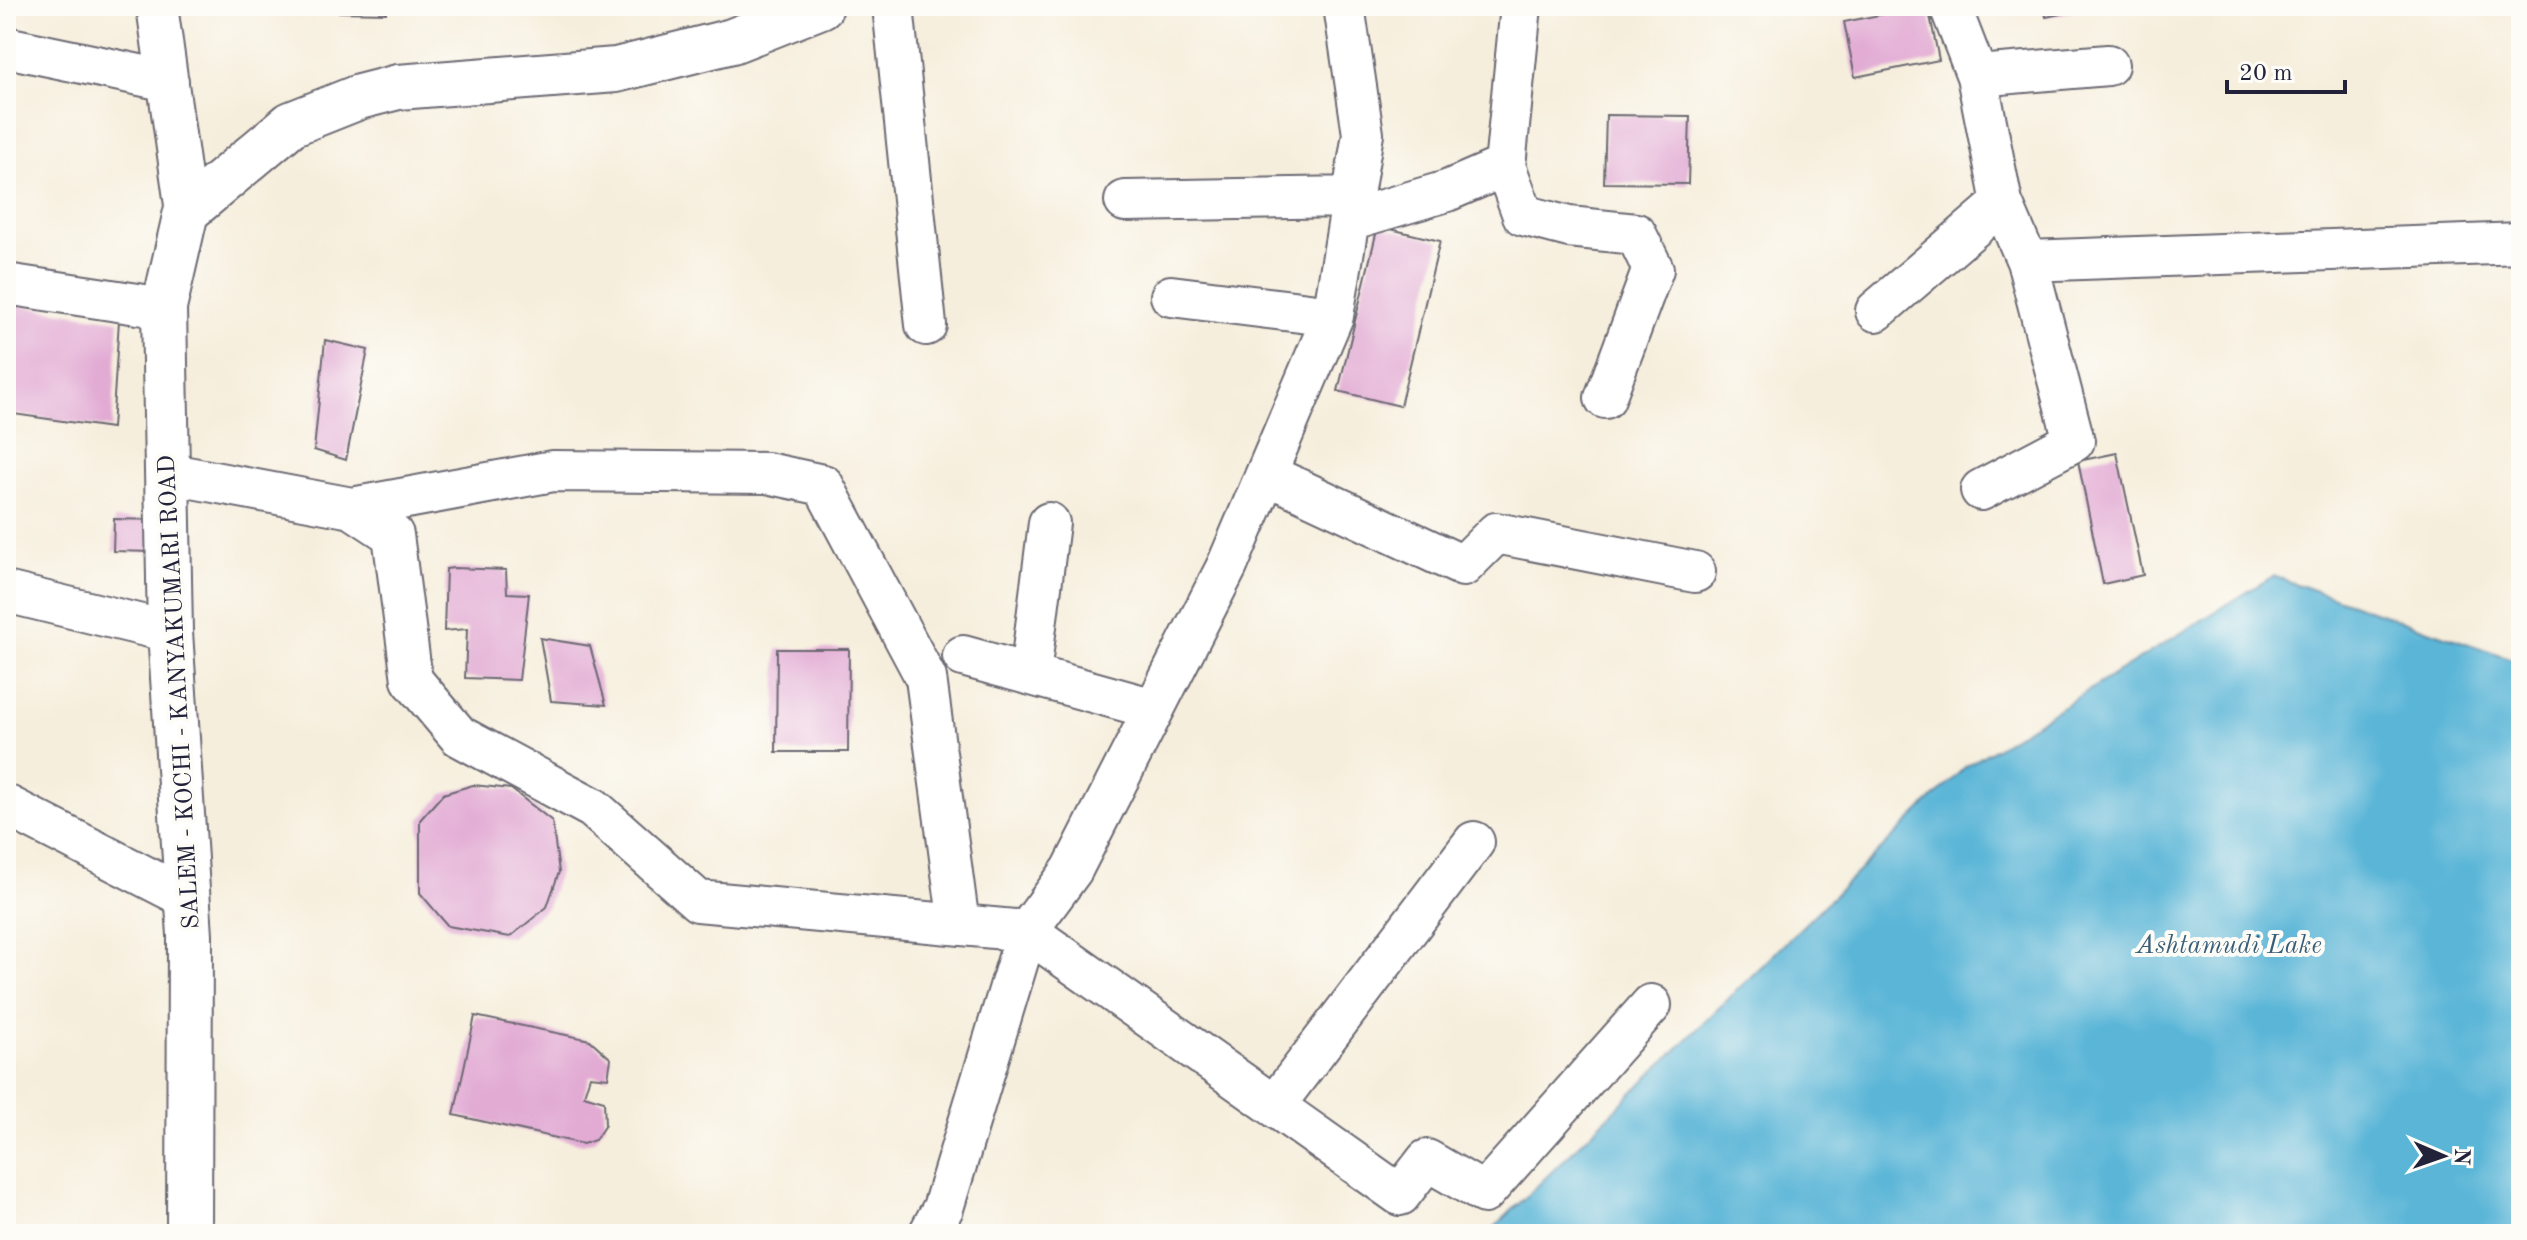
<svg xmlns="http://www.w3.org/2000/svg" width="2527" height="1240" viewBox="0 0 2527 1240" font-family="'Old Standard TT',serif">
<rect width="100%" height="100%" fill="#fdfcf7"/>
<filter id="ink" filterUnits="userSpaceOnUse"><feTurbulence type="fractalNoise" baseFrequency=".0125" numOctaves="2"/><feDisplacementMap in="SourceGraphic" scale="16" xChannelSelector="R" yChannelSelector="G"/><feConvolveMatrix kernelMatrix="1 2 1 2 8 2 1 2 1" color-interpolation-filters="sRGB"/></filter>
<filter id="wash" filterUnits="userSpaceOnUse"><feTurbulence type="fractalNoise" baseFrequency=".006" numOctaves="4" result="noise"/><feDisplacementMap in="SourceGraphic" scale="32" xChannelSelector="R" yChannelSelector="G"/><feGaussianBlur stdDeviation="1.8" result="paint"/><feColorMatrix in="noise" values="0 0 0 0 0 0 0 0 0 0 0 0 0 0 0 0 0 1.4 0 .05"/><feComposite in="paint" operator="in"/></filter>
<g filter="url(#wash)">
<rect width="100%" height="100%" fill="#f6eedc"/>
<path fill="#5ab5d7" stroke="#3e6c89" stroke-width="2" d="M 2273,576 L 2521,662 L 2521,1234 L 1488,1234 L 1965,767 Z"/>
<g id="blocks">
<path fill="#e2abd4" d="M 339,6 L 386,6 L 386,13 L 339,12 Z
M 1924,6 L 1928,6 L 1939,60 L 1855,77 L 1844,22 Z
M 2044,6 L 2094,6 L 2094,7 L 2046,17 Z
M 1606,115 L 1690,116 L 1688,184 L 1604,183 Z
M 1378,226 L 1440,241 L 1400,406 L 1338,391 Z
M 6,304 L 119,320 L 112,428 L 6,413 Z
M 325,340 L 368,350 L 346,460 L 314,450 Z
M 2117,453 L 2143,575 L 2103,584 L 2078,461 Z
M 114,519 L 155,520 L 154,552 L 113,551 Z
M 454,568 L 506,570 L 507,593 L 529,594 L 519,680 L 465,678 L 467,629 L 444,631 L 446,569 Z
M 540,638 L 590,646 L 606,705 L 551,701 Z
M 777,649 L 849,649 L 848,752 L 776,752 Z
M 473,785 L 511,789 L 552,821 L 559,872 L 547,907 L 510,937 L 448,926 L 420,893 L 420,820 L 443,794 Z
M 475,1016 L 590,1040 L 611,1059 L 608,1078 L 590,1076 L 584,1095 L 604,1101 L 605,1125 L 595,1140 L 583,1144 L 454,1115 Z"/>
</g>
</g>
<g filter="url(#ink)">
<use href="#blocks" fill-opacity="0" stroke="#6c6973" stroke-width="2"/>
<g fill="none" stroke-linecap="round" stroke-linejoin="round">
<defs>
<path id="minor" d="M 157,6 L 186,212
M 893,6 L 926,325
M 1950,6 L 1977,76 L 2002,203 L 2027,261 L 2521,243
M 6,47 L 168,81
M 1977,76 L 2108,65
M 1505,166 L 1523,215 L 1569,227 L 1636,234 L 1653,269 L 1605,398
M 1125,201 L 1352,197
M 1349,220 L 1447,191 L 1505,166 L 1521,6
M 6,284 L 164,308
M 1171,296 L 1333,316
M 1876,311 L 2002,203
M 166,473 L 352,508 L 393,535 L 412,680 L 459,736 L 593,808 L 698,901 L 1027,931 L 1072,870 L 1227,566 L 1333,316 L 1363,134 L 1344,6
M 1266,474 L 1463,566 L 1496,533 L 1695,572
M 1981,490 L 2074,441 L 2027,261
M 352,508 L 553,471 L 767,473 L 823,485 L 926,678 L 959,925
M 6,592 L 170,632
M 963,656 L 1154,709
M 1030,674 L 1049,523
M 6,805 L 187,898
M 1274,1106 L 1474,842
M 929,1234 L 943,1208 L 1027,931 L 1400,1195 L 1427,1160 L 1484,1193 L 1651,1005"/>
<path id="primary" d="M 189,1234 L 190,935 L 170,632 L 164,308 L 186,212 L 291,124 L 359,97 L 398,87 L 616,70 L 732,41 L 821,6"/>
</defs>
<use href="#minor" stroke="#6c6973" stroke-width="44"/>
<use href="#primary" stroke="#6c6973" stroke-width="48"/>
<use href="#minor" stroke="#fff" stroke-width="40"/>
<use href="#primary" stroke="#fff" stroke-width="44"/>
</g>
</g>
<g text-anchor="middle" stroke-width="8" stroke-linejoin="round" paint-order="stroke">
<g font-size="24" fill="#22223b" stroke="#fdfcf7">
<text transform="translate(178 692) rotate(-93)" y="8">SALEM - KOCHI - KANYAKUMARI ROAD</text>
</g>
<g font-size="26" font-style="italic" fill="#385d79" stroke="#fdfcf7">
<text x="2229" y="953">Ashtamudi Lake</text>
</g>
</g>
<rect width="2527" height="1240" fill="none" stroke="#fdfcf7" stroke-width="32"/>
<g transform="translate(2443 1156) rotate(92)" stroke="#fdfcf7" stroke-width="6" paint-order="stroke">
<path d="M0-6L14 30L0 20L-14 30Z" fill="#22223b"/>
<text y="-12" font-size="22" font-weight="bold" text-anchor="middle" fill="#22223b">N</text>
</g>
<path d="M2227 80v12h118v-12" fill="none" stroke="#22223b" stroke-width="4"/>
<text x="2239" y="80" font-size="24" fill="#22223b" stroke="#fdfcf7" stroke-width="6" paint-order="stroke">20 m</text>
</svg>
